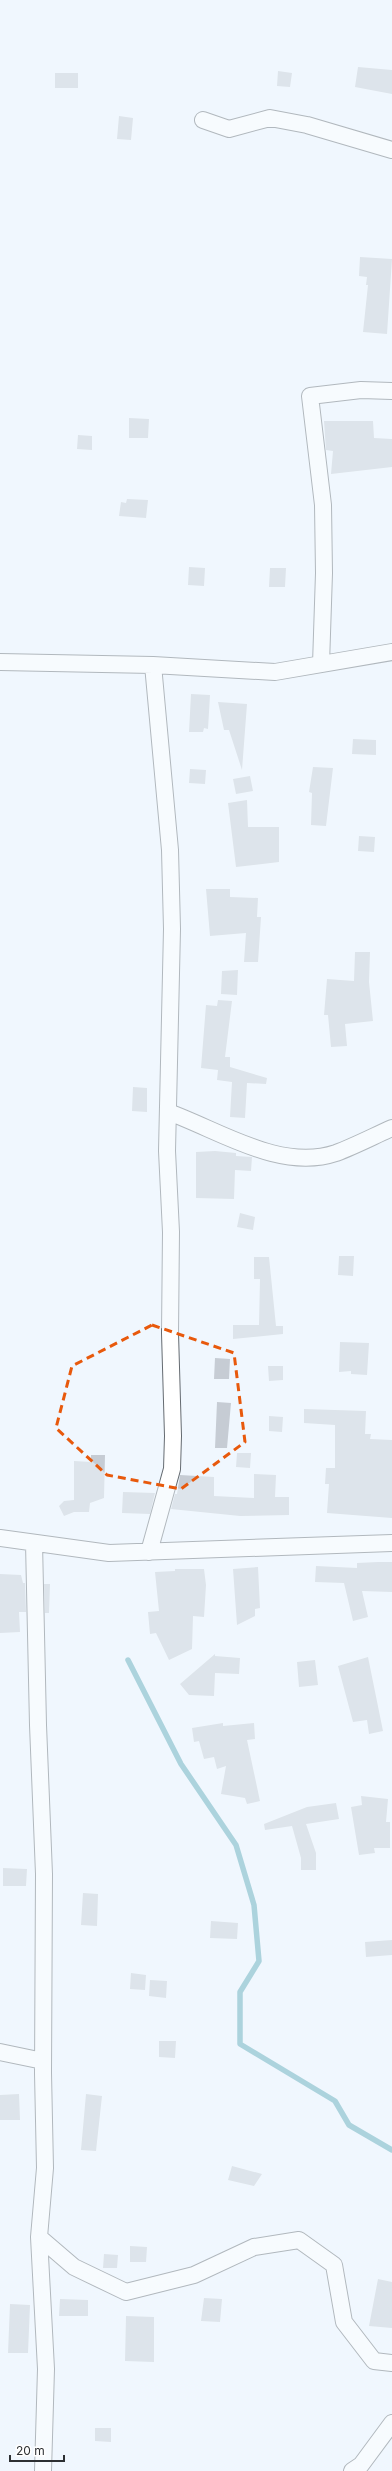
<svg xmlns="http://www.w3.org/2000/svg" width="392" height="2471" viewBox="0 0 392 2471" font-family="Inter,sans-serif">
<rect width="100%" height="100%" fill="#f0f7fe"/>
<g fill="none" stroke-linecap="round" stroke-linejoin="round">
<path stroke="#5aa6b7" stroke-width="5.5" d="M 128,1660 L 181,1764 L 236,1845 L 254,1905 L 259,1961 L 240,1992 L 240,2044 L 335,2101 L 349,2125 L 392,2150"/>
</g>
<path fill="#c6ccd4" d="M 358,67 L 392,70 L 392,94 L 355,87 Z
M 278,71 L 292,73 L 290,87 L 277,86 Z
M 55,73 L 78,73 L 78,88 L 55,88 Z
M 119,116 L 133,118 L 131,140 L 117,139 Z
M 360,257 L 392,259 L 387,334 L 363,332 L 368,285 L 366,285 L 367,277 L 359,276 Z
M 129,418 L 149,419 L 148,438 L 129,438 Z
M 324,421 L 373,421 L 374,438 L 392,439 L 392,467 L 331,474 L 333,451 L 326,450 Z
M 78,435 L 92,436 L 92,450 L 77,449 Z
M 127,499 L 148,500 L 146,518 L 119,516 L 121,502 L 126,503 Z
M 189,567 L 205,568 L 204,586 L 188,585 Z
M 270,568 L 286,568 L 285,587 L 269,587 Z
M 191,694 L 210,695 L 208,729 L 204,728 L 203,732 L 189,732 Z
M 218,702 L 247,704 L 242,770 L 229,730 L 224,730 Z
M 353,739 L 376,740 L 376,755 L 352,754 Z
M 313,767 L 333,768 L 326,826 L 311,825 L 312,793 L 309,792 Z
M 190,769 L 206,770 L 205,784 L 189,783 Z
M 250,776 L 253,791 L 236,794 L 233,779 Z
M 247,800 L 248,827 L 279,827 L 279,862 L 236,867 L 228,803 Z
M 359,836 L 375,837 L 374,852 L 358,851 Z
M 206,889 L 230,889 L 230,897 L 258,898 L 257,917 L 261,917 L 258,962 L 244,962 L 246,933 L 210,936 Z
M 355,952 L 370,952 L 369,982 L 373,1021 L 345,1024 L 347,1046 L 331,1047 L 328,1015 L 324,1015 L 327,979 L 354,981 Z
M 238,970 L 237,995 L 221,994 L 222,971 Z
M 218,1000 L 232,1001 L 225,1057 L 230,1057 L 230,1067 L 267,1078 L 266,1084 L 247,1083 L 245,1118 L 230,1117 L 232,1082 L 217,1080 L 218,1070 L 201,1068 L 206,1005 L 217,1006 Z
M 133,1087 L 147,1088 L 147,1112 L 132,1111 Z
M 215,1151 L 236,1153 L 236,1156 L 252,1157 L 251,1171 L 235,1170 L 234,1199 L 196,1198 L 196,1152 Z
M 240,1213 L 255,1217 L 253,1230 L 237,1227 Z
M 339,1256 L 354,1256 L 353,1276 L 338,1275 Z
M 254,1257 L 269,1257 L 276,1326 L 283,1326 L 283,1334 L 233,1339 L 233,1325 L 259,1325 L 260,1279 L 254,1279 Z
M 340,1342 L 369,1343 L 367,1375 L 351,1374 L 351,1371 L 339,1372 Z
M 215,1358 L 230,1359 L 229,1379 L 214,1379 Z
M 268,1366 L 283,1366 L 283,1380 L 269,1381 Z
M 217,1402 L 231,1403 L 227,1448 L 215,1448 Z
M 304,1409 L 366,1411 L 365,1434 L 371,1434 L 370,1439 L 392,1440 L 392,1518 L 327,1513 L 329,1484 L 325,1484 L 326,1468 L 335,1468 L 335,1425 L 304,1423 Z
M 269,1416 L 283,1417 L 282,1432 L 269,1431 Z
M 237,1453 L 251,1453 L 250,1468 L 236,1467 Z
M 91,1455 L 105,1455 L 104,1498 L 90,1503 L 89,1512 L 74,1512 L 64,1516 L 59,1506 L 64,1501 L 74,1500 L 74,1461 L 91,1462 Z
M 254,1474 L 276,1475 L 275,1497 L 289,1497 L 289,1515 L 240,1516 L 171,1509 L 175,1494 L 177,1494 L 180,1475 L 214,1477 L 214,1496 L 254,1498 Z
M 123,1492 L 155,1493 L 150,1514 L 122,1513 Z
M 378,1562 L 392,1562 L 392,1592 L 362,1591 L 368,1617 L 353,1621 L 344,1583 L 315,1582 L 316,1566 L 357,1568 L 357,1563 Z
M 258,1567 L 260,1608 L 255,1609 L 255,1616 L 237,1625 L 233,1569 Z
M 175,1569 L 204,1569 L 206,1585 L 204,1617 L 193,1616 L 192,1649 L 169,1660 L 156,1633 L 150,1634 L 148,1612 L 159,1611 L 155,1572 L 175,1571 Z
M 0,1574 L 21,1575 L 23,1583 L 25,1583 L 26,1612 L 19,1612 L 20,1632 L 0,1633 Z
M 44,1584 L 50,1584 L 49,1613 L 45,1613 Z
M 215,1654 L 215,1656 L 240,1658 L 239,1674 L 215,1673 L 214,1696 L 189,1695 L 180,1684 Z
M 368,1657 L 383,1731 L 369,1734 L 367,1720 L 353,1722 L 338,1666 Z
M 315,1660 L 318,1685 L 299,1687 L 297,1662 Z
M 223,1723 L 223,1726 L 254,1723 L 255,1739 L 247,1740 L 260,1801 L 247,1804 L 245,1798 L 221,1794 L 226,1766 L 217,1769 L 214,1757 L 204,1759 L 199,1741 L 194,1742 L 192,1728 Z
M 361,1796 L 388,1799 L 386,1822 L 390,1822 L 390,1848 L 374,1848 L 375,1853 L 359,1855 L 351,1807 L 362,1805 Z
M 336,1803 L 339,1819 L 306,1824 L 316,1853 L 316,1870 L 301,1870 L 301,1858 L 292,1826 L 265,1830 L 264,1824 L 307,1807 Z
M 3,1868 L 27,1869 L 26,1886 L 3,1886 Z
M 83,1893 L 98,1894 L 97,1926 L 81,1925 Z
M 211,1921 L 238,1923 L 237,1939 L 210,1938 Z
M 392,1940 L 392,1955 L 366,1957 L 365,1942 Z
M 131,1973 L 146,1975 L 145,1990 L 130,1989 Z
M 150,1980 L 167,1981 L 166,1998 L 149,1996 Z
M 159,2041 L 176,2041 L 175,2058 L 159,2057 Z
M 19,2094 L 20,2120 L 0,2120 L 0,2095 Z
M 86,2094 L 102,2096 L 96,2151 L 81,2150 Z
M 232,2166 L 262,2174 L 254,2186 L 228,2180 Z
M 130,2246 L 147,2247 L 146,2262 L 130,2262 Z
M 104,2254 L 118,2255 L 117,2268 L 103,2268 Z
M 378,2279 L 392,2282 L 392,2328 L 369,2326 Z
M 204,2298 L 222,2299 L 220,2322 L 201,2321 Z
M 60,2299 L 88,2300 L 88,2316 L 59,2316 Z
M 10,2304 L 30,2305 L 28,2353 L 8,2353 Z
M 126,2316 L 154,2317 L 154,2362 L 125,2361 Z
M 95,2428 L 111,2428 L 111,2442 L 95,2441 Z"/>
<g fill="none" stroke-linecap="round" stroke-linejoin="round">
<defs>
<path id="minor" d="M 203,120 L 229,129 L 270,118 L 307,125 L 392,150
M 0,662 L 153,665 L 275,672 L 392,652
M 321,664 L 324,573 L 323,505 L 310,396 L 361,390 L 392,391
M 168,1112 C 219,1130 280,1172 336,1153 C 355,1146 374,1136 392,1128
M 0,1538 L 109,1553 L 392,1543
M 34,1543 L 38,1725 L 44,1874 L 43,2073 L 45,2168 L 39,2237 L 46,2369 L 43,2471
M 149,1552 L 172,1469 L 173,1436 L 170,1333 L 171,1232 L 167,1151 L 172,929 L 170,850 L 153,665
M 0,2052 L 43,2061
M 39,2237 L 74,2267 L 126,2292 L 194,2275 L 254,2247 L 299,2240 L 334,2265 L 344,2322 L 374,2361 L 392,2363
M 352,2471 L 361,2465 L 392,2423"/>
</defs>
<use href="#minor" stroke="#656b71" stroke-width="18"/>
<use href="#minor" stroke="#fff" stroke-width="16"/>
</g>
<path d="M0 0H392V2471H0ZM 152,1325 L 234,1353 L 245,1442 L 181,1489 L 107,1475 L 56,1428 L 72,1366 Z" fill="#f0f7fe" fill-opacity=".55" fill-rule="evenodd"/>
<path fill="none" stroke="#e8590c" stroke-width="3" stroke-dasharray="8 5" stroke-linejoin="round" d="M 152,1325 L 234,1353 L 245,1442 L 181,1489 L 107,1475 L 56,1428 L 72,1366 Z"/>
<path d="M10 2455v6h54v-6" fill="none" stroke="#2d3033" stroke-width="2"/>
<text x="16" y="2455" font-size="12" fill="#2d3033" stroke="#ffffff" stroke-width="3" paint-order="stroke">20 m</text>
</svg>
